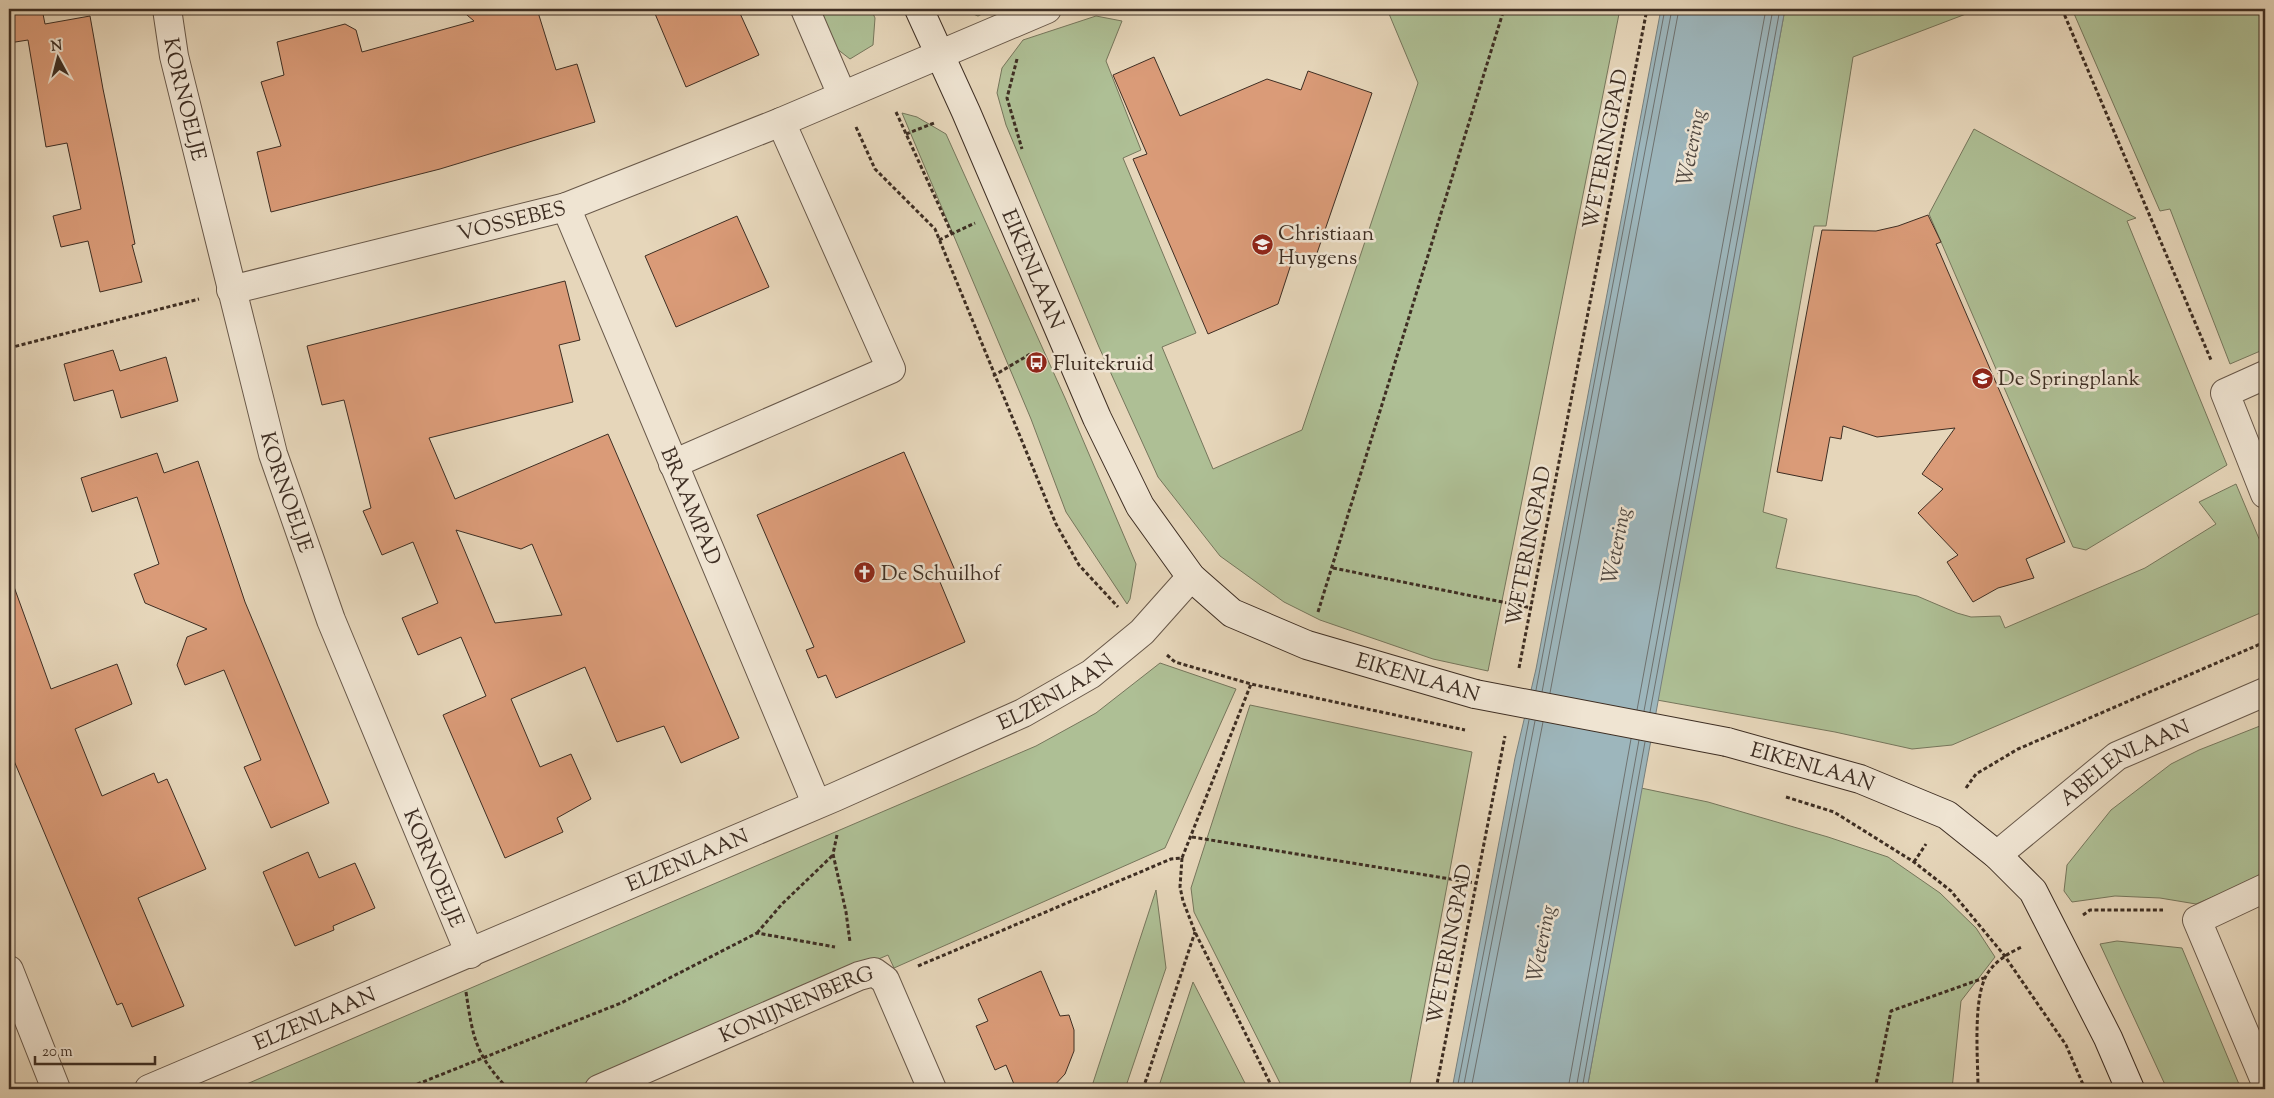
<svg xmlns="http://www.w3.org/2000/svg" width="2274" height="1098" viewBox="0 0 2274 1098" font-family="'Sorts Mill Goudy',serif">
<rect width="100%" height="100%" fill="#e6d6ba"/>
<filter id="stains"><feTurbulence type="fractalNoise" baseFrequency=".004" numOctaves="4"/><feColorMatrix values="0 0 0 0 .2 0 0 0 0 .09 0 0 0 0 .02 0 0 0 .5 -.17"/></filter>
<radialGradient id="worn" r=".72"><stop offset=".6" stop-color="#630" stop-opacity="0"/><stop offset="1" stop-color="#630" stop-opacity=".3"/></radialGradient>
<path fill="#aebf95" stroke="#76765c" d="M 816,9 L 871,9 L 875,18 L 873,45 L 850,59 L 832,45 Z
M 961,9 L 992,9 L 978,16 Z
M 1387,9 L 1620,9 L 1488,671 L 1433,659 L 1320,620 L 1284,602 L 1220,556 L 1158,477 L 1099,347 L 1006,125 L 997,93 L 1002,68 L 1023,40 L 1096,16 L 1122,21 L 1106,61 L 1141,150 L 1123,158 L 1196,333 L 1162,347 L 1213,469 L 1302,430 L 1418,83 Z
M 1785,9 L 1979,9 L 1853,57 L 1826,226 L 1814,226 L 1763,512 L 1787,519 L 1776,568 L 1917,596 L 1957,613 L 1971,617 L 2000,616 L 2005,628 L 2145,568 L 2216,524 L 2199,502 L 2236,484 L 2265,553 L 2265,611 L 1952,745 L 1912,749 L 1835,732 L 1657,700 Z
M 2072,9 L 2265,9 L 2265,349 L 2230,364 L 2170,209 L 2160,211 Z
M 902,113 L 917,117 L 946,134 L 1065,398 L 1136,564 L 1130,599 L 1127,604 L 1066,512 L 1031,419 Z
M 1974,129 L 2136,218 L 2127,221 L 2227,465 L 2086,550 L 2073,547 L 1929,214 Z
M 1160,663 L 1236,689 L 1165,848 L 894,968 L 888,955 L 572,1089 L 235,1089 L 1036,746 L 1096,713 Z
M 1250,705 L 1472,752 L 1409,1089 L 1283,1089 L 1194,912 L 1191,888 Z
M 2265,724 L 2265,875 L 2196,904 L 2160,898 L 2115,896 L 2072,902 L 2064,891 L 2067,865 L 2111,810 L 2171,764 L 2199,750 Z
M 1641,788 L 1708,802 L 1828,837 L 1888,857 L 1940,893 L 1976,928 L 1995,957 L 1961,1001 L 1952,1089 L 1587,1089 Z
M 1156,890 L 1166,968 L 1125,1089 L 1091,1089 Z
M 2117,941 L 2182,948 L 2241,1089 L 2167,1089 L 2100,944 Z
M 1193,982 L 1248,1089 L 1158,1089 Z"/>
<path fill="#9db6bc" stroke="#77807f" d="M 1661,9 L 1785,9 L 1587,1089 L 1452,1089 L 1515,758 L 1536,669 Z"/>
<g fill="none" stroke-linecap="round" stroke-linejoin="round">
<path stroke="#6e7270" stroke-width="1" d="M 1536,690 L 1665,9
M 1542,692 L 1672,9
M 1550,693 L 1679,9
M 1637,710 L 1766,9
M 1644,711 L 1773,9
M 1650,712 L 1780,9
M 1457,1089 L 1529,720
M 1463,1089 L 1535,721
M 1471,1089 L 1543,722
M 1568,1089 L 1631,739
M 1576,1089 L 1639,740
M 1582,1089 L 1645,742"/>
</g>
<path fill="#da9b78" stroke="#3e2e23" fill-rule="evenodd" d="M 9,9 L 42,9 L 45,24 L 90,16 L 103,89 L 135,244 L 132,245 L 142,282 L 100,292 L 88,241 L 61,247 L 53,216 L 81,209 L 67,143 L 46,147 L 28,40 L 9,43 Z
M 460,9 L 537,9 L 556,70 L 577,64 L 595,122 L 440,169 L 271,212 L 257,152 L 281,146 L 261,82 L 284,75 L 277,42 L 345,24 L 356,30 L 362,52 L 474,21 Z
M 653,9 L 738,9 L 759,55 L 686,87 Z
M 1154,57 L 1180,116 L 1267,79 L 1301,90 L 1308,71 L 1372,93 L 1315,259 L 1295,252 L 1278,304 L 1208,334 L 1133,159 L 1147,154 L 1113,75 Z
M 1928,215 L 1941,242 L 1936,244 L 2065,542 L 2026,559 L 2034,578 L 1998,588 L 1973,602 L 1947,562 L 1958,555 L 1918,513 L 1943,489 L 1922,474 L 1955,428 L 1877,437 L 1843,426 L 1841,439 L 1830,437 L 1822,481 L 1777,472 L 1822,230 L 1876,231 L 1898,226 Z
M 737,216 L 769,287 L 676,327 L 645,256 Z
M 565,281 L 580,340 L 559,345 L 573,402 L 429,438 L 455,499 L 608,434 L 739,738 L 681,763 L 664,726 L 617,742 L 585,667 L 511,699 L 540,767 L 571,754 L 591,799 L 557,818 L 563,832 L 505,858 L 443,715 L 486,696 L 461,637 L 418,655 L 402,618 L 438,603 L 413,542 L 382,555 L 363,511 L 371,508 L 344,400 L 322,405 L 307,346 ZM 456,530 L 521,549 L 532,544 L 562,615 L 495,623 Z
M 113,350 L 120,371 L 166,357 L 178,401 L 121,418 L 113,390 L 74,401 L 64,364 Z
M 904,452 L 957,575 L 940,582 L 965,642 L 836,698 L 826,675 L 818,678 L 806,650 L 814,647 L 757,515 Z
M 157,453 L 164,473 L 198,461 L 245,602 L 329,803 L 271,828 L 244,767 L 261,760 L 224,670 L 185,685 L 177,665 L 187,637 L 207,629 L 145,603 L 134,574 L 159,564 L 137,497 L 92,512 L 81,478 Z
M 13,584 L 51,689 L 117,664 L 132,704 L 75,729 L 102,796 L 154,773 L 158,783 L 167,779 L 206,869 L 138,898 L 184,1006 L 132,1027 L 122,1003 L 117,1005 L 9,749 L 9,585 Z
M 308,852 L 319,878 L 355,863 L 375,908 L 333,926 L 334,930 L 295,946 L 263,872 Z
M 1041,971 L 1060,1016 L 1069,1015 L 1074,1030 L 1074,1051 L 1065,1074 L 1051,1089 L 1016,1089 L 1006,1065 L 995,1070 L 976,1026 L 988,1021 L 978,999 Z"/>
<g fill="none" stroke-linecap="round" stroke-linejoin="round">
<defs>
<g id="street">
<path id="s1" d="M 167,9 L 174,56 L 273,454 L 331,620 L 470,954"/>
<path d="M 805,9 L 842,95"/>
<path id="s2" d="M 566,207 L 816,803"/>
<path id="s3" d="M 231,290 L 566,207 L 781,122 L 1047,9"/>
<path d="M 2265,375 L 2225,393 L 2265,494"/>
<path d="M 673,464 L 891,369 L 781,122"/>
<path id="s4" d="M 1997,855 L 2117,756 L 2265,692"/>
<path d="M 2265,888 L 2197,920 L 2265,1081"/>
<path d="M 9,970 L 56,1089"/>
<path id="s5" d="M 149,1089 L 835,797 L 1023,713 L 1091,674 L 1142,632 L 1191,577"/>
<path id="s6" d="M 599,1089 L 859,976 L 874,972 L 885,980 L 932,1089"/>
</g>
<g id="secondary">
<path id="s7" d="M 919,9 L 966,112 L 1097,418 L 1140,506 L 1191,577 L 1232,613 L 1307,645 L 1475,694"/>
<path id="s8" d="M 1727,742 L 1860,779 L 1947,815 L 1997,855 L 2033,891 L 2108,1038 L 2130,1089"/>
</g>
</defs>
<use href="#street" stroke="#685849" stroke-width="30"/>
<use href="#secondary" stroke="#3e2e23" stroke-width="30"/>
<path stroke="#3e2e23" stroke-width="3" stroke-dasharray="4 2.5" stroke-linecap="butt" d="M 2062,9 L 2211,360
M 1017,59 L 1007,98 L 1022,149
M 896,112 L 952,234
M 856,127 L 875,169 L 935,229 L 1056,524 L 1079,565 L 1118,607
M 906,134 L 934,123
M 939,240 L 975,223
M 9,348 L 199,299
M 993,376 L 1032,353
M 1333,568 L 1532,608
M 1318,612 L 1504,9
M 1167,655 L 1175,662 L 1251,684 L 1465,730
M 1519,668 L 1647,9
M 1966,788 L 1976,774 L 2018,749 L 2265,642
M 1786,797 L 1834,812 L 1914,862 L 1951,891 L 2004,955 L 2066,1045 L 2085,1089
M 837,835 L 833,854 L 846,912 L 850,942
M 1192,837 L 1475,883
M 1182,858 L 1180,887 L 1183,901 L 1195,932 L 1273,1089
M 1914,862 L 1926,844
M 2083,915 L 2090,910 L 2163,910
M 757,933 L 782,904 L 833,855
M 918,966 L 1171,859 L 1182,858 L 1251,684
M 466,992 C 473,1038 475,1054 508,1089
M 405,1089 L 621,1003 L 757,933 L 835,947
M 1143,1089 L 1195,932
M 1436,1089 L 1505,736
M 1875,1089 L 1891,1011 L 1984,978
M 1978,1089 C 1978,1060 1973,1004 1985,978 C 1992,963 2008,953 2022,947"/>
<use href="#street" stroke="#efe4d2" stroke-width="28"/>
<use href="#secondary" stroke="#efe4d2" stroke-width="28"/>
<defs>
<path id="secondary-bridge" d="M 1475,694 L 1727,742"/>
</defs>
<use href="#secondary-bridge" stroke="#3e2e23" stroke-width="30" stroke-linecap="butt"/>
<use href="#secondary-bridge" stroke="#efe4d2" stroke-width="28"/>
</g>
<defs>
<symbol id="school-disc" viewBox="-11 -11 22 22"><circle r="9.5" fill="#8f2418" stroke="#efe4d2"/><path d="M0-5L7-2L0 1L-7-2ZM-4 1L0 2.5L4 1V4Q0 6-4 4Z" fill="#fff"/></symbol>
<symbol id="bus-disc" viewBox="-11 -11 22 22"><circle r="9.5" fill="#8f2418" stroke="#efe4d2"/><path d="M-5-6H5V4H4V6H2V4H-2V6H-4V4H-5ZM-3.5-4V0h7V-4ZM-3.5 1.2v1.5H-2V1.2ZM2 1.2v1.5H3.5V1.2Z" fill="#fff"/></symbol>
<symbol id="church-disc" viewBox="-11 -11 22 22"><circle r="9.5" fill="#8f2418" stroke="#efe4d2"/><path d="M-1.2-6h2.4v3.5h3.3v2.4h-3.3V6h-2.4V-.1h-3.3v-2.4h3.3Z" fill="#fff"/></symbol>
</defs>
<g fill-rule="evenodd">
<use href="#school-disc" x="1250" y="232" width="25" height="25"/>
<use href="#bus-disc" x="1024" y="350" width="25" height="25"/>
<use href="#school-disc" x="1970" y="366" width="25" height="25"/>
<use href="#church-disc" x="852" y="560" width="25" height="25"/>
</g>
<g text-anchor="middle" stroke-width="5" stroke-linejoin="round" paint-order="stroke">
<g font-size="21" fill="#3e2e23" stroke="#efe4d2">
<text dy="7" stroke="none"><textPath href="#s1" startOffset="92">KORNOELJE</textPath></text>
<text transform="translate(1605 149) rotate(-79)" y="7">WETERINGPAD</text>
<text dy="7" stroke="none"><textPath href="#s3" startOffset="289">VOSSEBES</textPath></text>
<text dy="7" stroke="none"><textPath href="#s7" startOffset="284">EIKENLAAN</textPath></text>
<text dy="7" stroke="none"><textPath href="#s1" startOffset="498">KORNOELJE</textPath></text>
<text dy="7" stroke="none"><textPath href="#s2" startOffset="324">BRAAMPAD</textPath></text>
<text transform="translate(1528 546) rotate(-79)" y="7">WETERINGPAD</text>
<text transform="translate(1418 677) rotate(16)" y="7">EIKENLAAN</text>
<text dy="7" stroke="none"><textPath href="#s5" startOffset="990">ELZENLAAN</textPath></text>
<text dy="7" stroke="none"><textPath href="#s4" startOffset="159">ABELENLAAN</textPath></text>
<text dy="7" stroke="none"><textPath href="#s8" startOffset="89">EIKENLAAN</textPath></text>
<text dy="7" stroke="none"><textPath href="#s5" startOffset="585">ELZENLAAN</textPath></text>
<text dy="7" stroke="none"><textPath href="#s1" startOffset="902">KORNOELJE</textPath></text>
<text transform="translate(1449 944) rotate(-79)" y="7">WETERINGPAD</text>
<text dy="7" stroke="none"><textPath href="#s6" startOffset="215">KONIJNENBERG</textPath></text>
<text dy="7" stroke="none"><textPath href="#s5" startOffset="180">ELZENLAAN</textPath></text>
</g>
<g font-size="21" fill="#3e2e23" stroke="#efe4d2" text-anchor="start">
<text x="1278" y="240">Christiaan<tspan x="1278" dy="24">Huygens</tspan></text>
<text x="1053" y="370">Fluitekruid</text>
<text x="1998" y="385">De Springplank</text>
<text x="881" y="580">De Schuilhof</text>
</g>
<g font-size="22" font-style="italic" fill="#514942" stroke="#efe4d2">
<text transform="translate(1690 147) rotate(-79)" y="8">Wetering</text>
<text transform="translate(1615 545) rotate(-79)" y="8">Wetering</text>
<text transform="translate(1540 943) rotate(-79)" y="8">Wetering</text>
</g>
</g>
<rect width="2274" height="1098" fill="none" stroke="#e6d6ba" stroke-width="30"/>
<rect x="10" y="10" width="2254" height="1078" fill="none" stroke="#3e2e23" stroke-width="2.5"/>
<rect x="15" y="15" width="2244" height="1068" fill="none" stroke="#3e2e23"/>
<g transform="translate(58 58) rotate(353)" stroke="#efe4d2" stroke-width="4" paint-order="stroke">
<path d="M0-4L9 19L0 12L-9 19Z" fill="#3e2e23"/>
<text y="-8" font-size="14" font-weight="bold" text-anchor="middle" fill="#3e2e23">N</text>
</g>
<path d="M35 1056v8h120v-8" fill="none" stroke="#3e2e23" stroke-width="2.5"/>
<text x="42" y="1056" font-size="15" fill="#3e2e23" stroke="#efe4d2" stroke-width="4" paint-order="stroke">20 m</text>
<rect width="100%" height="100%" filter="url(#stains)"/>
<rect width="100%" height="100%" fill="url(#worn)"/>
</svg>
